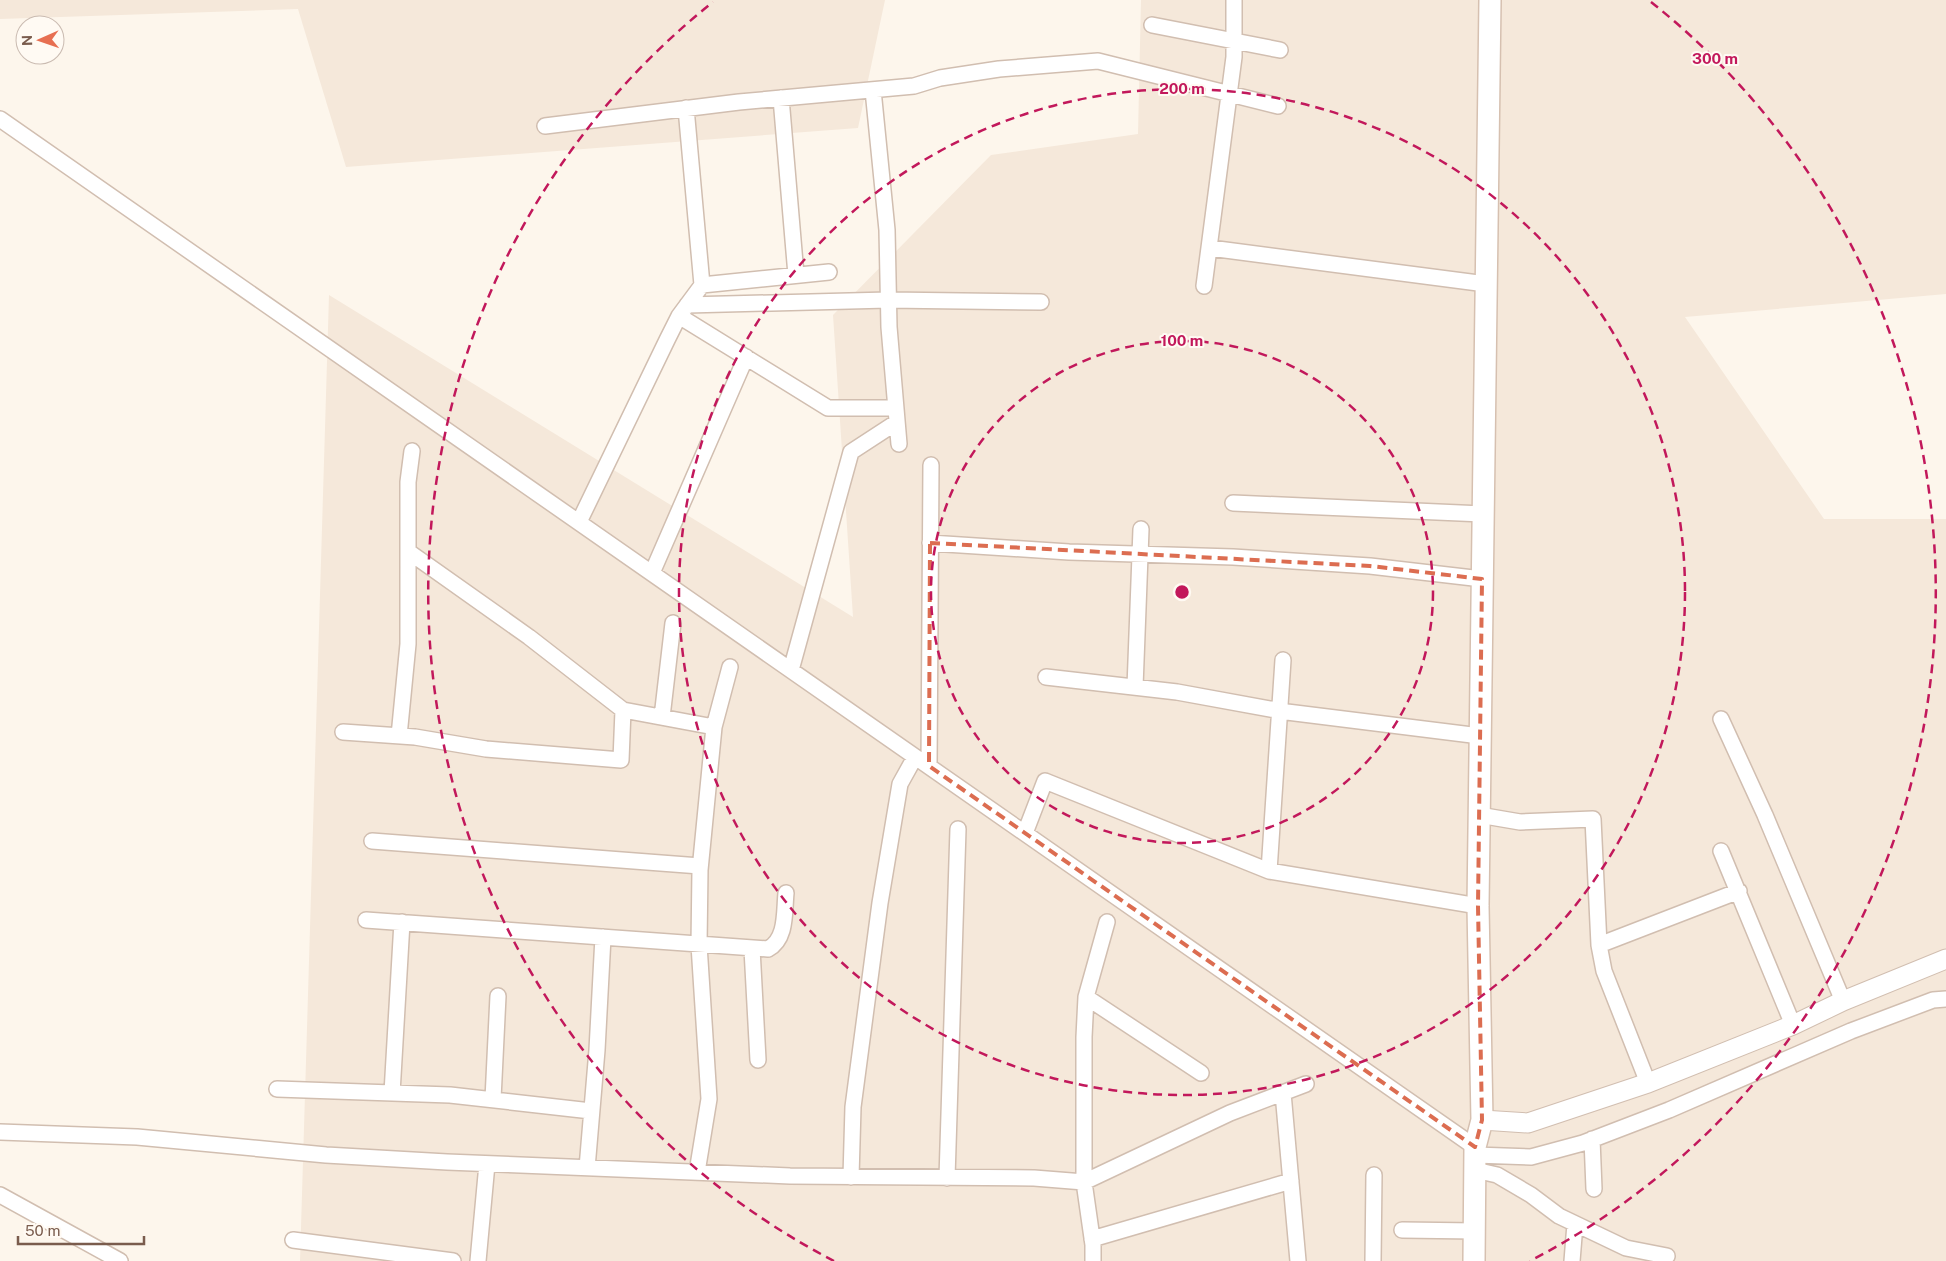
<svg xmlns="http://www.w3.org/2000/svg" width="1946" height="1261" viewBox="0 0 1946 1261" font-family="'Public Sans',sans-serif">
<rect width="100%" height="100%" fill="#fdf6ec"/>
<path fill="#f5e8da" d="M 0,0 L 885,0 L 858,128 L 346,167 L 298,9 L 0,19 Z
M 1141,0 L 1946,0 L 1946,294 L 1685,317 L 1824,519 L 1946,519 L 1946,1261 L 300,1261 L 329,295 L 853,617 L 833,315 L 991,155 L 1138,134 Z"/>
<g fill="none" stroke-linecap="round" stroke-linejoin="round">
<defs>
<path id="minor" d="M 1152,25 L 1280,50
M 873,90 L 887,230 L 889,327 L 899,444
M 781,98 L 796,275
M 0,119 L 1475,1147
M 545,126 L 739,102 L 914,86 L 940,78 L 999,69 L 1098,61 L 1278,106
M 1210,248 L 1486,284
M 702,285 L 829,272
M 1204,286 L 1234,57 L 1234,0
M 687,305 L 888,300 L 1041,302
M 679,316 L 828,408 L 896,408
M 1233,503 L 1483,514
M 579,522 L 667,340 L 679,316 L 702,285 L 686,108
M 930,543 L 1069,552 L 1233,557 L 1370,566 L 1482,579
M 409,552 L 529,637 L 623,710 L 714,727
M 652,573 L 746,357
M 791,670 L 851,452 L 897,422
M 1046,677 L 1177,692 L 1287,712 L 1480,736
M 1135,687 L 1141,529
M 662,717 L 673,623
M 1721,719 L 1765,815 L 1843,1001
M 343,732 L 415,737 L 486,749 L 621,760 L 623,710
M 399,736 L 408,644 L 408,482 L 412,451
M 929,766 L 931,465
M 1479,815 L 1520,822 L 1593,819 L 1599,945 L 1604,971 L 1648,1083
M 1025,833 L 1045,781 L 1269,871 L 1478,906
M 372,841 L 700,866
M 1721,851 L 1793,1025
M 1269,871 L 1283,660
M 366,920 L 768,949 C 787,939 784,912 786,893
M 1599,945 L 1739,891
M 752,949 L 758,1060
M 1086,997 L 1201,1073
M 277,1089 L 450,1095 L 591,1111
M 392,1093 L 402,922
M 1283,1093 L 1298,1261
M 493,1099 L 498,996
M 0,1132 L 137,1137 L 326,1155 L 447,1162 L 790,1176 L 1034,1178 L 1084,1182 L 1230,1113 L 1306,1084
M 1592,1139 L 1594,1189
M 1475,1155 L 1531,1157 L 1583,1143 L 1669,1110 L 1851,1031 L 1933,1000 L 1946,999
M 587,1168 L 597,1050 L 603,937
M 1475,1170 L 1497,1175 L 1531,1195 L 1559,1216 L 1626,1248 L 1667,1256
M 697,1172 L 709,1099 L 699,945 L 700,870 L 714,727 L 730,667
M 851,1177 L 853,1107 L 880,903 L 900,784 L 915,757
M 947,1178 L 958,829
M 0,1195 L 120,1261
M 1402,1230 L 1475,1231
M 1092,1239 L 1291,1181
M 293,1240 L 453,1261
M 478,1261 L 487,1164
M 1093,1261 L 1093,1245 L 1084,1182 L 1084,1037 L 1086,997 L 1107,922
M 1373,1261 L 1374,1175
M 1572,1261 L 1575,1224"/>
<path id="tertiary" d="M 1482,1120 L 1528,1123 L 1648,1083 L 1793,1025 L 1843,1001 L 1946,959"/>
<path id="secondary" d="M 1474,1261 L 1475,1147 L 1482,1120 L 1478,906 L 1490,0"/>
</defs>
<use href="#minor" stroke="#d1beb0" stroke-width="18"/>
<use href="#tertiary" stroke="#d1beb0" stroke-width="21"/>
<use href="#secondary" stroke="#d6c0b0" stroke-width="24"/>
<use href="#minor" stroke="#fff" stroke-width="15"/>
<use href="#tertiary" stroke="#fff" stroke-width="19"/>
<use href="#secondary" stroke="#fff" stroke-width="21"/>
</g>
<path fill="none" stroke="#dc6d51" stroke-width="4" stroke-dasharray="10 6" stroke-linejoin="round" d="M 930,543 L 1370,566 L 1482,579 L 1478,906 L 1482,1120 L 1475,1147 L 929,766 Z"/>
<g fill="none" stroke="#c2185b" stroke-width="2.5" stroke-dasharray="9 6">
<circle cx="1182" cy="592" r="251"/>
<circle cx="1182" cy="592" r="503"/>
<path d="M834 1261A754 754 0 0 1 713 2M1651 2A754 754 0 0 1 1530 1261"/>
</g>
<circle cx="1182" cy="592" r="8" fill="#c2185b" stroke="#fffaf3" stroke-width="2.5"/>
<g font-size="15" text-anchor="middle" font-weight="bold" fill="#c2185b" stroke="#fffaf3" stroke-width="4" stroke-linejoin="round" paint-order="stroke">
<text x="1715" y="64">300 m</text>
<text x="1182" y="94">200 m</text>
<text x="1182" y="346">100 m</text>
</g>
<g transform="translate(40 40) rotate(268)"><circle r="24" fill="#fffaf3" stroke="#cabbb1"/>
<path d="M0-4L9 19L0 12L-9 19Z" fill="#e76f51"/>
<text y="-8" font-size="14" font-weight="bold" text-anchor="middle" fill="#7a5c4d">N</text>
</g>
<path d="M18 1236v8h126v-8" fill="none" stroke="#7a5c4d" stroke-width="2.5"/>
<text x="25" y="1236" font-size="15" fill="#7a5c4d" stroke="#fffaf3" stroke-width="4" paint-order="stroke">50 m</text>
</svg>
